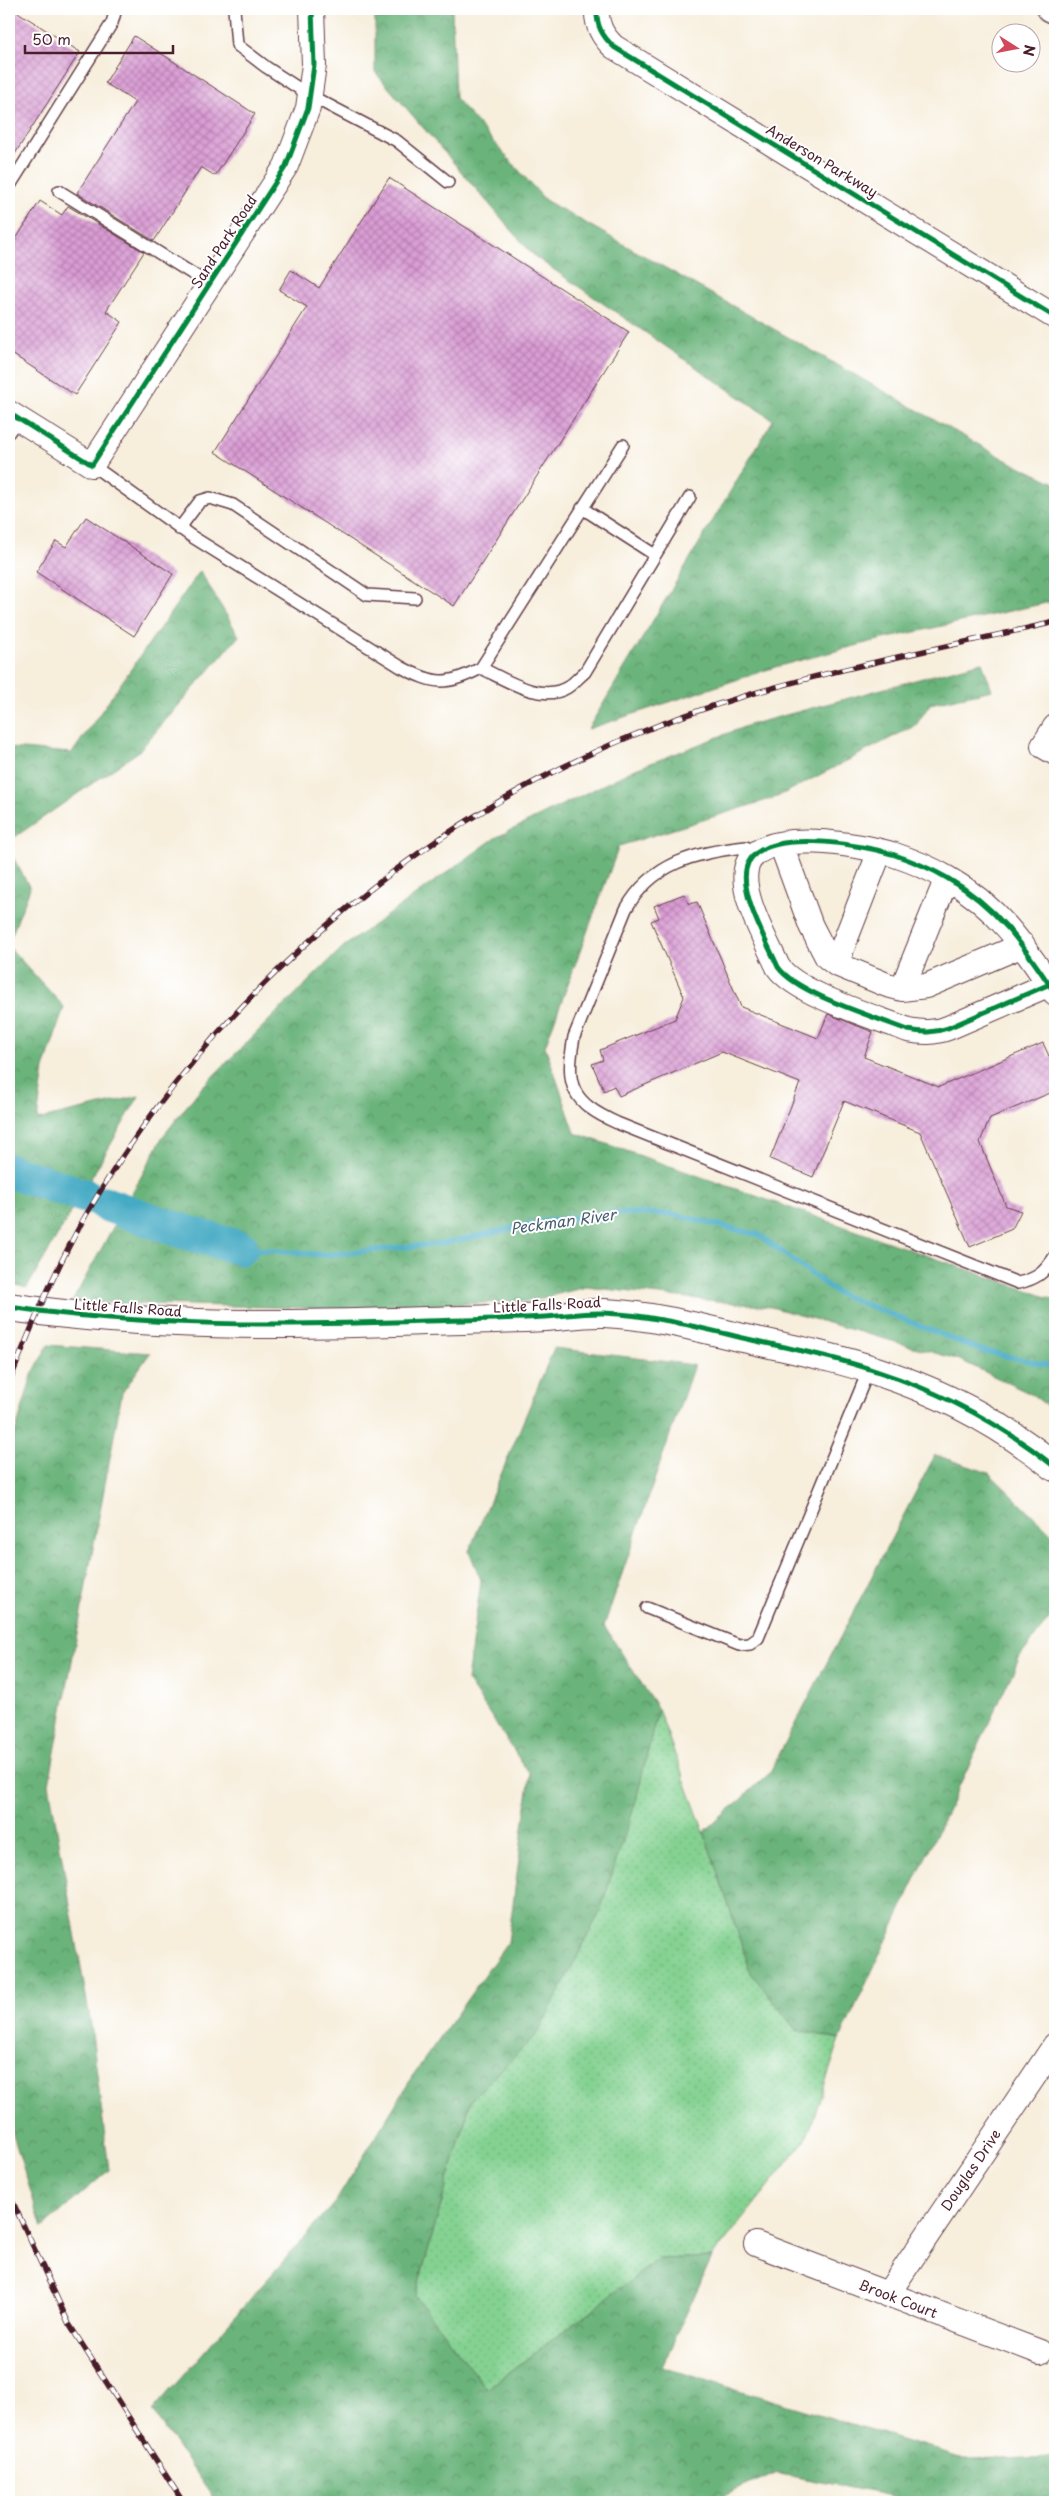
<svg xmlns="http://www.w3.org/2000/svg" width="1064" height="2511" viewBox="0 0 1064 2511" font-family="'Playpen Sans',sans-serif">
<defs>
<pattern id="grass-dots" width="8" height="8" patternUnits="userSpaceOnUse" patternTransform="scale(1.25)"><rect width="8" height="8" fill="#84d292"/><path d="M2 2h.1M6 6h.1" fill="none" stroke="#74b47e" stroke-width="1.8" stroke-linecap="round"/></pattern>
<pattern id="forest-crowns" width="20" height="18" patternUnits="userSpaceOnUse" patternTransform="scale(1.25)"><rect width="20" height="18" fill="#6bb47c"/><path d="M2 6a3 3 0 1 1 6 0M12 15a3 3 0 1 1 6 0" fill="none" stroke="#5a9266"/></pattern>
<pattern id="building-cross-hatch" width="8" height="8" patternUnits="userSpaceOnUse" patternTransform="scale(1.25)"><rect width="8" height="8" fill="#da9dd5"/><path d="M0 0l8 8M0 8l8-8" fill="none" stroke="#b37fad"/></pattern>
</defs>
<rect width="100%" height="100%" fill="#fff"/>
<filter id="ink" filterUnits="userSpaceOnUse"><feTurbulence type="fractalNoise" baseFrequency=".02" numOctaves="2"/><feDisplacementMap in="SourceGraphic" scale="10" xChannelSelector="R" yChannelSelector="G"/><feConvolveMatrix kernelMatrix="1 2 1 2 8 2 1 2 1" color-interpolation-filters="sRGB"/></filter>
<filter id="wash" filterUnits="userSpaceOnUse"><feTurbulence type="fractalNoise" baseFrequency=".0096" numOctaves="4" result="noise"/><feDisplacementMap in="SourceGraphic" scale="20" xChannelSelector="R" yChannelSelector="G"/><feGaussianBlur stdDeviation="1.12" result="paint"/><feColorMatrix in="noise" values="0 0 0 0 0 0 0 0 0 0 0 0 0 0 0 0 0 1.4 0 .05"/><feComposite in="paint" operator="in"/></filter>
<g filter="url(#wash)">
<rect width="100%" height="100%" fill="#f7eedc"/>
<path fill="url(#grass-dots)" stroke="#67785e" d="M 658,1709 L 704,1832 L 751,1973 L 796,2030 L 840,2039 L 806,2140 L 712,2257 L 659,2259 L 487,2389 L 415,2296 L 471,2100 L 538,2033 L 635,1804 Z"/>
<path fill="url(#forest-crowns)" stroke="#5a6a54" d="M 375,9 L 452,9 L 455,98 L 545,200 L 1004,459 L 1055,483 L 1055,601 L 870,642 L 775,667 L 588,729 L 773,420 L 534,256 L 375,72 Z
M 200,571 L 239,636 L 138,752 L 9,841 L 9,748 L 72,753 Z
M 982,662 L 992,690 L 930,704 L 916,725 L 777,797 L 619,846 L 545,1046 L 575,1133 L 1055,1300 L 1055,1412 L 1033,1395 L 960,1360 L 771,1307 L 586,1287 L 530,1301 L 349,1309 L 72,1302 L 164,1135 L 201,1088 L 343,947 L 495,838 L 633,770 L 749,725 Z
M 9,850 L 30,888 L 9,942 Z
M 9,947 L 64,1007 L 44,1069 L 37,1120 L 139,1096 L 27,1288 L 9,1283 Z
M 48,1345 L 150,1353 L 122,1393 L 49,1784 L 91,2025 L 109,2170 L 42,2228 L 9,2122 L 9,1454 L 32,1375 Z
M 554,1348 L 694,1365 L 604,1626 L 658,1709 L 635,1804 L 599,1914 L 538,2033 L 471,2100 L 415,2296 L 487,2389 L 659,2259 L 712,2257 L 662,2367 L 971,2460 L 1055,2457 L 1055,2502 L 923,2502 L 775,2473 L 710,2502 L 216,2502 L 152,2411 L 336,2201 L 416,2071 L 508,1942 L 530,1775 L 467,1680 L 481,1580 L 469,1551 Z
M 935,1455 L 989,1473 L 1055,1537 L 1055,1611 L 1020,1657 L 840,2039 L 796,2030 L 751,1973 L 704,1832 L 769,1774 Z"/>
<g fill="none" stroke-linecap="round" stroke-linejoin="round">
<path stroke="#44aac4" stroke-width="5.5" d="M 241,1248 L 324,1255 L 446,1243 L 535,1223 L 606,1213 L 671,1214 L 759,1235 L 837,1293 L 980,1350 L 1055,1367"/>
<path stroke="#44aac4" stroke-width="35" d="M 9,1171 L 88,1197
M 105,1204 L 185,1232 L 241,1248"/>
</g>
<g id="blocks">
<path fill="url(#building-cross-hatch)" d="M 9,9 L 13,9 L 80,52 L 9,163 Z
M 134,36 L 255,114 L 215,176 L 201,167 L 154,241 L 77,193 L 135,102 L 105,83 Z
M 389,178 L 629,332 L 454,606 L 215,452 L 307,307 L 279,290 L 291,270 L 319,288 Z
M 40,201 L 62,215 L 68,206 L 144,252 L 106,311 L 122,322 L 75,395 L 9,352 L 9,250 Z
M 86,517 L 173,574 L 134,636 L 36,572 L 56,541 L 66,547 Z
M 684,894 L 689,904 L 697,902 L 741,1007 L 818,1038 L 828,1014 L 873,1032 L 864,1057 L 939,1087 L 1043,1043 L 1049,1056 L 1055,1054 L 1055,1091 L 990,1118 L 980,1142 L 1006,1206 L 1021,1211 L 1012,1229 L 970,1247 L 920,1132 L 844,1101 L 813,1177 L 770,1159 L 800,1083 L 722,1052 L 619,1096 L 614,1086 L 604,1091 L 592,1064 L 603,1060 L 600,1050 L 675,1019 L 684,997 L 651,921 L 659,918 L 654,906 Z"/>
</g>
</g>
<g filter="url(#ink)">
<use href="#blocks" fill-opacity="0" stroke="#643e46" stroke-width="1"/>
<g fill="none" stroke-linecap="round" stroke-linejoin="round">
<defs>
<path id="service" d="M 234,9 L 237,45 L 266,67 L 309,95 L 397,141 L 448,182
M 9,187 L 112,23 L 116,9
M 59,191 L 209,284
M 9,432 L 18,418
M 92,465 L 191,536 L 401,667 C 435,685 447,686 481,668 L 623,445
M 582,508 L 655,555
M 179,529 L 200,501 L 210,498 L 233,505 L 367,595 L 415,598
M 481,668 C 505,679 541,704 568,687 C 574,683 579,677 585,672 L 690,497
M 755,854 L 746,847 C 696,852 652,863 626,909 L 574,1037 C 565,1086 571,1102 617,1123 L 1018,1283 C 1037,1279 1045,1272 1055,1256
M 647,1608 L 739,1645 L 750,1644 L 758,1638 L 869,1369"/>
<path id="minor" d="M 597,9 C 596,25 602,36 614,47 L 1055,317
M 1049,9 L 1055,12
M 9,413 L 92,465 L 286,166 L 308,108 L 314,65 L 312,9
M 1055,727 L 1043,746 L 1055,753
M 781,844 L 811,926 L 827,957 L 836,964 L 887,985 L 902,989 L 926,986 L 1023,945
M 836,964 L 880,851
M 1050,984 L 948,1028 C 934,1033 923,1033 908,1030 C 875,1017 797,994 778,967 C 767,942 736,889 748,863 C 766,827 861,845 892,854 C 910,860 930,868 947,878 C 998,907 1023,945 1055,993
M 902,989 L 947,878
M 756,2244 L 1040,2352
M 887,2295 L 1055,2045"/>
<path id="tertiary" d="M 9,1307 C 147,1327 286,1326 425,1321 C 465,1320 505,1319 545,1317 C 564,1316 584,1312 604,1313 C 651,1315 697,1327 743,1338 C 788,1348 835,1357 879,1372 C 943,1393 1003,1425 1055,1467"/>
</defs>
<use href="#service" stroke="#643e46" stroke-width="14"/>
<use href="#minor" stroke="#643e46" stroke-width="26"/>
<use href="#tertiary" stroke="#643e46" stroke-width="30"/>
<use href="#service" stroke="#fff" stroke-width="11"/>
<use href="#minor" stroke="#fff" stroke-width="24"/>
<use href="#tertiary" stroke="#fff" stroke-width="28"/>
<defs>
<path id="rail" d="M 9,1383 C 32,1325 55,1269 86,1215 C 209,1003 411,824 639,733 C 771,679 917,654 1055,622
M 9,2194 L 69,2324 L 183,2502"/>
</defs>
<use href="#rail" stroke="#4a1f2b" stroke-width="5.5"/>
<use href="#rail" stroke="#fff" stroke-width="4" stroke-dasharray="11" stroke-linecap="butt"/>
<defs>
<path id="cycleway" d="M 597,9 C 596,25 602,36 614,47 L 1055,317
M 9,413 L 92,465 L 286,166 L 308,108 L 314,65 L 312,9
M 1050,984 L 948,1028 C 934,1033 923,1033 908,1030 C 875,1017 797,994 778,967 C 767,942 736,889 748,863 C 766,827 861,845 892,854 C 910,860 930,868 947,878 C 998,907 1023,945 1055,993
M 9,1307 C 147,1327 286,1326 425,1321 C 465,1320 505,1319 545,1317 C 564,1316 584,1312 604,1313 C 651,1315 697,1327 743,1338 C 788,1348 835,1357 879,1372 C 943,1393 1003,1425 1055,1467"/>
</defs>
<use href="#cycleway" stroke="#fff" stroke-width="8"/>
<use href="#cycleway" stroke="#00873e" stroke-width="5"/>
</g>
</g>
<g text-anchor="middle" stroke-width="4" stroke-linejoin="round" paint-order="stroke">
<g font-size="14" fill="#4a1f2b" stroke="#fff">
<text transform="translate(822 161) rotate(31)" y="5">Anderson Parkway</text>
<text transform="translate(224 242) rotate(-57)" y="5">Sand Park Road</text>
<text transform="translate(547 1305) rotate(-3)" y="5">Little Falls Road</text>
<text transform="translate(128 1308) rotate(4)" y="5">Little Falls Road</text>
<text transform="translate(971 2170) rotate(-56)" y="5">Douglas Drive</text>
<text transform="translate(898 2299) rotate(21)" y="5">Brook Court</text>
</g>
<g font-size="15" font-style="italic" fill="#475e70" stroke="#fff">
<text transform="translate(563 1222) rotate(-8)" y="5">Peckman River</text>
</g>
</g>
<rect width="1064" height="2511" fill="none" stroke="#fff" stroke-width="30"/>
<g transform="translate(1016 48) rotate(101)"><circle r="24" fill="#ffffff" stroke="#b7a5aa"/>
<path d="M0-4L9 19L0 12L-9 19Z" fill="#d1495b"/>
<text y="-8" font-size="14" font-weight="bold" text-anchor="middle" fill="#4a1f2b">N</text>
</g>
<path d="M25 45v8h148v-8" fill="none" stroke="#4a1f2b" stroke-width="2.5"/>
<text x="32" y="45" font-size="15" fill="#4a1f2b" stroke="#ffffff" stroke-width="4" paint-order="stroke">50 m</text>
</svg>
